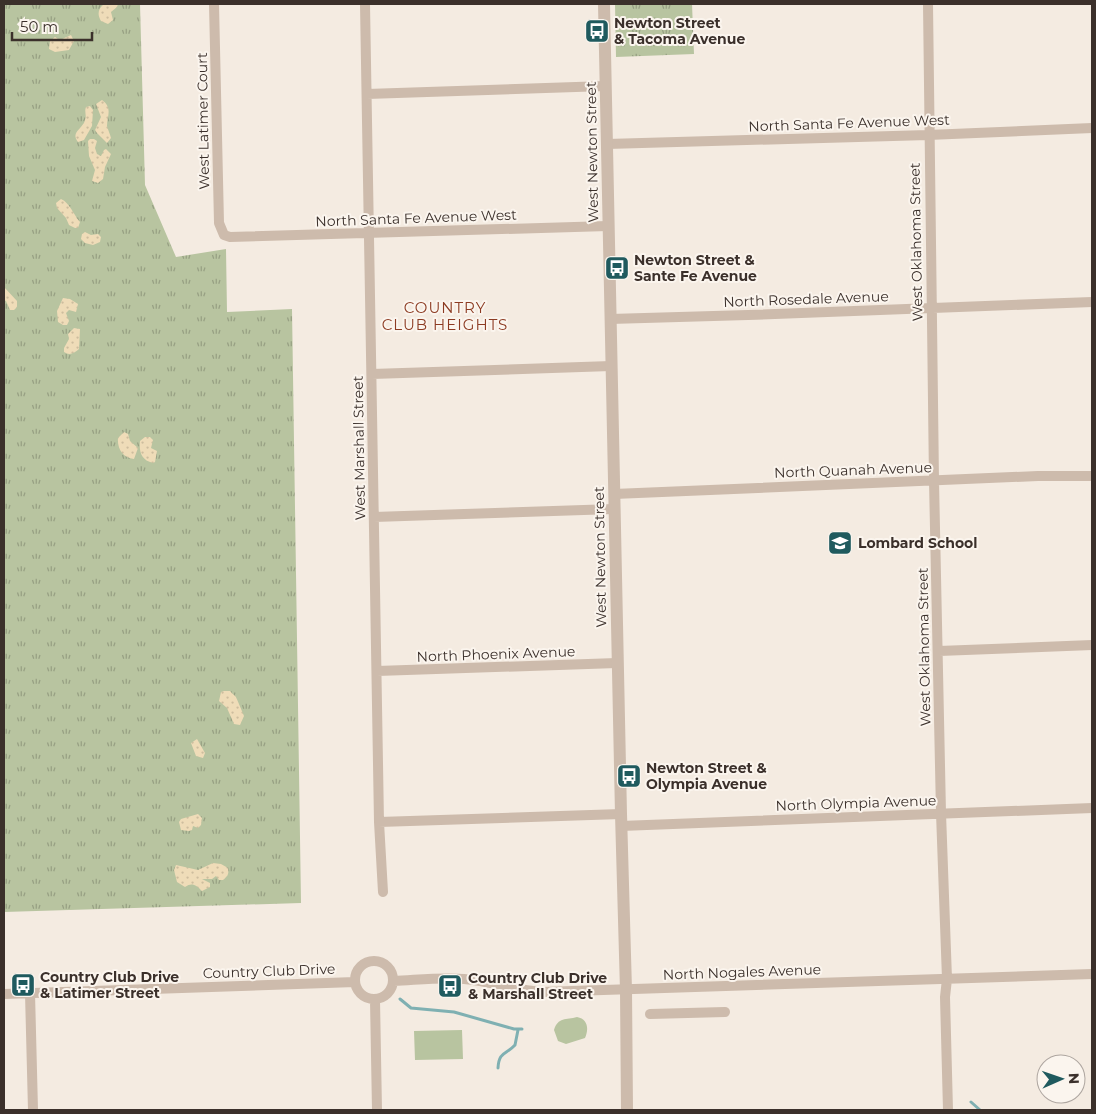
<svg xmlns="http://www.w3.org/2000/svg" width="1096" height="1114" viewBox="0 0 1096 1114" font-family="Montserrat,sans-serif">
<defs>
<pattern id="grass-tufts" width="24" height="20" patternUnits="userSpaceOnUse" patternTransform="scale(1.25)"><rect width="24" height="20" fill="#b8c4a0"/><path d="M3 7l-1-3M5 7V3M7 7l1-3M15 17l-1-3M17 17v-4M19 17l1-3" fill="none" stroke="#97a083"/></pattern>
<pattern id="sand-dots" width="8" height="8" patternUnits="userSpaceOnUse" patternTransform="scale(1.25)"><rect width="8" height="8" fill="#efdcb8"/><path d="M2 2h.1M6 6h.1" fill="none" stroke="#cebd9e" stroke-width="1.8" stroke-linecap="round"/></pattern>
</defs>
<rect width="100%" height="100%" fill="#f4ebe1"/>
<path fill="url(#grass-tufts)" d="M 4,4 L 140,4 L 145,185 L 176,257 L 226,249 L 227,312 L 292,309 L 301,903 L 4,912 Z
M 615,4 L 692,4 L 694,54 L 616,57 Z"/>
<path fill="url(#sand-dots)" d="M 104,4 L 118,4 L 117,7 L 111,12 L 113,20 L 108,24 L 101,21 C 97,14 98,9 104,4 Z
M 71,35 L 74,41 L 69,50 L 55,52 L 49,49 L 50,41 L 55,37 L 60,40 Z
M 102,100 C 113,108 107,116 107,126 C 108,130 110,134 111,138 L 107,143 L 97,133 L 95,130 L 101,117 L 96,104 Z
M 90,106 L 93,110 L 92,126 L 84,140 L 78,142 C 70,132 83,129 85,120 C 87,115 84,112 86,107 Z
M 90,139 L 94,139 L 97,141 L 95,148 L 97,154 L 101,156 L 104,150 L 106,149 L 111,154 L 105,167 L 103,179 L 98,183 L 92,181 L 95,170 L 89,156 L 88,141 Z
M 61,199 C 70,203 73,214 80,222 L 78,228 L 75,228 L 69,225 L 66,218 L 57,208 L 56,203 Z
M 85,232 L 91,235 L 98,234 L 101,237 L 100,242 L 93,245 L 85,243 L 81,239 L 82,234 Z
M 4,287 L 17,301 L 17,307 L 14,310 L 10,310 L 6,301 L 4,300 Z
M 63,298 L 70,299 L 78,304 L 76,312 L 69,310 L 66,313 L 69,321 L 67,325 L 63,325 L 58,322 L 57,311 Z
M 74,328 L 80,329 L 79,349 C 74,353 70,356 64,352 L 64,348 L 69,339 L 68,334 Z
M 124,432 L 128,434 L 130,441 L 138,448 L 134,459 C 123,458 117,449 118,438 Z
M 145,437 L 150,437 L 153,440 L 151,448 L 157,451 L 155,462 L 153,463 C 141,460 139,452 140,441 Z
M 224,691 L 230,691 L 236,697 L 244,716 L 240,725 L 234,724 L 227,708 L 219,701 L 221,692 Z
M 197,739 L 205,753 L 203,758 L 196,756 L 191,743 Z
M 198,814 L 202,818 L 201,825 L 198,828 L 193,826 L 192,830 L 189,831 L 181,830 L 179,822 L 181,819 Z
M 213,863 L 221,864 L 228,868 C 229,874 228,876 223,880 L 219,880 L 216,876 L 212,879 L 202,879 L 210,883 L 210,887 L 202,891 C 196,885 192,882 185,887 L 177,882 L 174,870 L 176,865 L 198,870 Z"/>
<path fill="#b8c4a0" d="M 577,1017 C 588,1019 589,1029 585,1038 L 566,1044 L 558,1041 L 554,1030 C 558,1017 566,1020 577,1017 Z
M 462,1030 L 463,1059 L 415,1060 L 414,1031 Z"/>
<g fill="none" stroke-linecap="round" stroke-linejoin="round">
<path stroke="#7fb0b2" stroke-width="3" d="M 400,999 L 411,1008 L 454,1012 L 514,1029 L 522,1029
M 498,1068 C 499,1051 506,1055 515,1045 L 518,1030
M 971,1102 L 980,1110"/>
<path stroke="#cdbbac" stroke-width="10" d="M 214,4 L 219,223 L 224,235 L 230,237 L 608,226
M 365,4 L 379,822 L 383,892
M 928,4 L 934,481 L 941,813 L 947,979 L 945,997 L 948,1110
M 367,94 L 606,86
M 607,144 L 928,135 L 1092,128
M 610,319 L 748,315 L 1092,302
M 372,374 L 611,366
M 614,494 L 1038,476 L 1092,476
M 374,517 L 614,509
M 939,651 L 1092,645
M 377,671 L 617,663
M 379,822 L 621,814
M 621,826 L 1092,808
M355 980a19 19 0 1 1 38 0a19 19 0 1 1-38 0Z
M 394,981 C 417,980 441,977 464,979 C 490,981 515,990 542,992 L 1092,974
M 30,993 L 33,1110
M 4,994 L 355,982
M 375,1000 L 377,1110
M 650,1014 L 725,1012"/>
<path stroke="#cdbbac" stroke-width="12" d="M 604,4 L 621,814 L 626,990 L 627,1110"/>
</g>
<defs>
<symbol id="bus-square" viewBox="-11 -11 22 22"><rect x="-9" y="-9" width="18" height="18" rx="4" fill="#1f5a5e" stroke="#fbf5ee"/><path d="M-5-6H5V4H4V6H2V4H-2V6H-4V4H-5ZM-3.5-4V0h7V-4ZM-3.5 1.2v1.5H-2V1.2ZM2 1.2v1.5H3.5V1.2Z" fill="#fff"/></symbol>
<symbol id="school-square" viewBox="-11 -11 22 22"><rect x="-9" y="-9" width="18" height="18" rx="4" fill="#1f5a5e" stroke="#fbf5ee"/><path d="M0-5L7-2L0 1L-7-2ZM-4 1L0 2.5L4 1V4Q0 6-4 4Z" fill="#fff"/></symbol>
</defs>
<g fill-rule="evenodd">
<use href="#bus-square" x="583" y="17" width="28" height="28"/>
<use href="#bus-square" x="603" y="254" width="28" height="28"/>
<use href="#school-square" x="826" y="529" width="28" height="28"/>
<use href="#bus-square" x="615" y="762" width="28" height="28"/>
<use href="#bus-square" x="9" y="971" width="28" height="28"/>
<use href="#bus-square" x="436" y="972" width="28" height="28"/>
</g>
<g text-anchor="middle" stroke-width="4" stroke-linejoin="round" paint-order="stroke">
<g font-size="14" font-weight="bold" fill="#3b302b" stroke="#fbf5ee" text-anchor="start">
<text x="614" y="28">Newton Street<tspan x="614" dy="16">&amp; Tacoma Avenue</tspan></text>
<text x="634" y="265">Newton Street &amp;<tspan x="634" dy="16">Sante Fe Avenue</tspan></text>
<text x="858" y="548">Lombard School</text>
<text x="646" y="773">Newton Street &amp;<tspan x="646" dy="16">Olympia Avenue</tspan></text>
<text x="40" y="982">Country Club Drive<tspan x="40" dy="16">&amp; Latimer Street</tspan></text>
<text x="468" y="983">Country Club Drive<tspan x="468" dy="16">&amp; Marshall Street</tspan></text>
</g>
<g font-size="14" fill="#3b302b" stroke="#fbf5ee">
<text transform="translate(203 121) rotate(-91)" y="5">West Latimer Court</text>
<text transform="translate(849 123) rotate(-2)" y="5">North Santa Fe Avenue West</text>
<text transform="translate(592 152) rotate(-91)" y="5">West Newton Street</text>
<text transform="translate(416 218) rotate(-2)" y="5">North Santa Fe Avenue West</text>
<text transform="translate(916 242) rotate(-91)" y="5">West Oklahoma Street</text>
<text transform="translate(806 299) rotate(-2)" y="5">North Rosedale Avenue</text>
<text transform="translate(359 448) rotate(-91)" y="5">West Marshall Street</text>
<text transform="translate(853 470) rotate(-2)" y="5">North Quanah Avenue</text>
<text transform="translate(600 557) rotate(-91)" y="5">West Newton Street</text>
<text transform="translate(924 647) rotate(-91)" y="5">West Oklahoma Street</text>
<text transform="translate(496 654) rotate(-2)" y="5">North Phoenix Avenue</text>
<text transform="translate(856 803) rotate(-2)" y="5">North Olympia Avenue</text>
<text transform="translate(269 971) rotate(-2)" y="5">Country Club Drive</text>
<text transform="translate(742 972) rotate(-2)" y="5">North Nogales Avenue</text>
</g>
<g font-size="15" letter-spacing="1" fill="#8c3b22" stroke="#fbf5ee">
<text x="445" y="313">COUNTRY<tspan x="445" dy="17">CLUB HEIGHTS</tspan></text>
</g>
</g>
<rect width="1096" height="1114" fill="none" stroke="#3b302b" stroke-width="10"/>
<g transform="translate(1061 1079) rotate(88)"><circle r="24" fill="#fbf5ee" stroke="#aea6a0"/>
<path d="M0-4L9 19L0 12L-9 19Z" fill="#1f5a5e"/>
<text y="-8" font-size="14" font-weight="bold" text-anchor="middle" fill="#3b302b">N</text>
</g>
<path d="M12 32v8h80v-8" fill="none" stroke="#3b302b" stroke-width="2.5"/>
<text x="20" y="32" font-size="15" fill="#3b302b" stroke="#fbf5ee" stroke-width="4" paint-order="stroke">50 m</text>
</svg>
